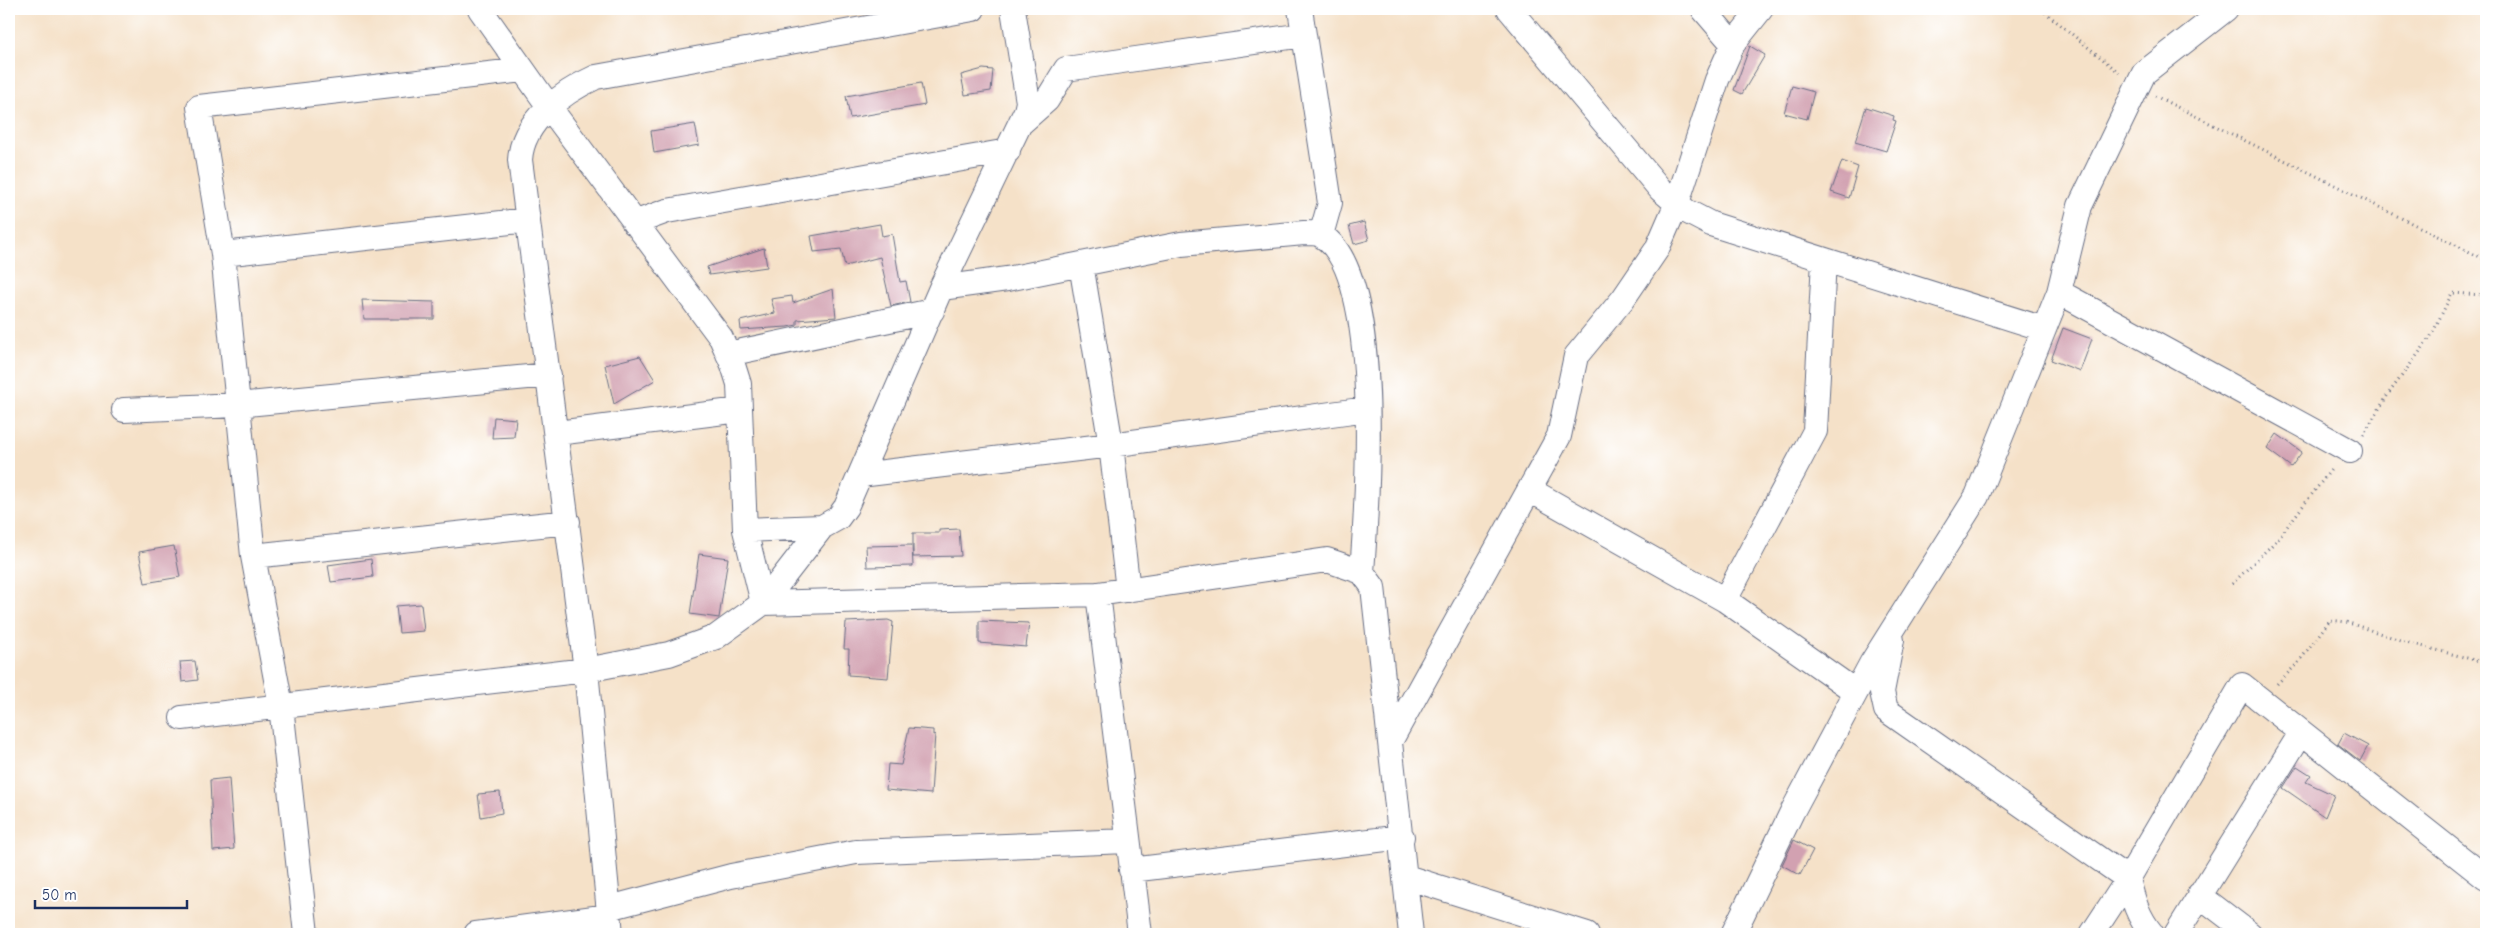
<svg xmlns="http://www.w3.org/2000/svg" width="2495" height="943" viewBox="0 0 2495 943" font-family="'Comic Neue',sans-serif">
<rect width="100%" height="100%" fill="#fff"/>
<filter id="ink" filterUnits="userSpaceOnUse"><feTurbulence type="fractalNoise" baseFrequency=".02" numOctaves="2"/><feDisplacementMap in="SourceGraphic" scale="10" xChannelSelector="R" yChannelSelector="G"/><feConvolveMatrix kernelMatrix="1 2 1 2 8 2 1 2 1" color-interpolation-filters="sRGB"/></filter>
<filter id="wash" filterUnits="userSpaceOnUse"><feTurbulence type="fractalNoise" baseFrequency=".0096" numOctaves="4" result="noise"/><feDisplacementMap in="SourceGraphic" scale="20" xChannelSelector="R" yChannelSelector="G"/><feGaussianBlur stdDeviation="1.12" result="paint"/><feColorMatrix in="noise" values="0 0 0 0 0 0 0 0 0 0 0 0 0 0 0 0 0 1.4 0 .05"/><feComposite in="paint" operator="in"/></filter>
<g filter="url(#wash)">
<rect width="100%" height="100%" fill="#f5e1c8"/>
<g id="blocks">
<path fill="#d2a1b1" d="M 1750,46 L 1765,55 L 1742,94 L 1734,90 Z
M 983,69 L 993,70 L 991,91 L 965,95 L 961,75 Z
M 921,83 L 925,105 L 850,118 L 846,96 Z
M 1792,86 L 1814,92 L 1807,119 L 1784,113 Z
M 1866,107 L 1894,116 L 1893,120 L 1896,121 L 1886,151 L 1855,142 Z
M 695,124 L 699,145 L 654,153 L 651,131 Z
M 1842,161 L 1858,167 L 1849,198 L 1831,192 Z
M 1364,222 L 1369,240 L 1354,244 L 1349,226 Z
M 880,224 L 882,236 L 892,234 L 900,282 L 906,281 L 910,302 L 891,306 L 880,257 L 845,266 L 841,249 L 814,252 L 811,236 Z
M 764,248 L 767,267 L 709,275 L 707,267 Z
M 833,289 L 836,317 L 797,320 L 797,325 L 787,327 L 741,330 L 740,321 L 775,313 L 771,299 L 792,296 L 793,303 Z
M 362,300 L 434,302 L 434,319 L 364,319 Z
M 2063,328 L 2092,339 L 2080,371 L 2051,360 Z
M 640,356 L 655,380 L 614,404 L 605,365 Z
M 494,417 L 516,419 L 514,437 L 492,438 Z
M 2277,434 L 2302,452 L 2291,467 L 2267,449 Z
M 959,529 L 961,556 L 913,557 L 913,533 L 939,533 L 939,530 Z
M 912,545 L 913,566 L 867,567 L 866,546 Z
M 174,546 L 180,577 L 145,583 L 139,552 Z
M 699,554 L 728,558 L 719,618 L 690,614 Z
M 371,559 L 373,577 L 331,582 L 328,565 Z
M 421,604 L 424,631 L 399,633 L 396,606 Z
M 888,620 L 893,622 L 888,678 L 848,675 L 849,649 L 844,649 L 846,622 Z
M 979,621 L 1029,623 L 1026,647 L 979,643 Z
M 195,661 L 198,680 L 182,682 L 180,662 Z
M 909,728 L 933,730 L 933,735 L 935,734 L 931,794 L 886,790 L 888,764 L 901,765 Z
M 2344,733 L 2368,746 L 2360,761 L 2338,744 Z
M 2297,766 L 2311,775 L 2306,782 L 2334,795 L 2325,817 L 2283,788 Z
M 229,778 L 234,849 L 213,851 L 210,780 Z
M 500,792 L 502,813 L 481,817 L 478,794 Z
M 1794,840 L 1813,850 L 1800,875 L 1782,865 Z"/>
</g>
</g>
<g filter="url(#ink)">
<use href="#blocks" fill-opacity="0" stroke="#676d83" stroke-width="1"/>
<g fill="none" stroke-linecap="round" stroke-linejoin="round">
<defs>
<path id="minor" d="M 480,9 L 550,108 L 721,338 L 733,365 L 739,384 L 745,530 L 763,603 L 1098,594 L 1327,560 L 1362,572 L 1373,587 L 1411,934
M 1300,9 L 1330,203 L 1321,235
M 1509,9 L 1660,189 L 1686,211 L 1711,224 L 2044,329
M 1703,9 L 1733,44
M 1021,123 L 1047,100 L 1066,69 L 1304,35
M 634,223 L 667,211 L 1008,151
M 223,254 L 528,220
M 1081,264 L 1111,445 L 1128,590
M 941,288 L 1007,279 L 1181,244 L 1304,233 C 1309,233 1318,233 1322,236 C 1384,273 1367,506 1362,572
M 2059,292 L 2350,451
M 728,354 L 932,311
M 124,410 L 237,405 L 549,375
M 557,433 L 740,410
M 860,475 L 1111,445 L 1367,409
M 1530,490 L 1725,600 L 1856,692
M 745,530 L 822,527 L 838,518 L 846,507 L 941,288 L 1026,111 L 1028,102 L 1013,9
M 253,556 L 568,522
M 1098,594 L 1140,934
M 1725,600 L 1815,431 L 1824,260
M 1892,640 L 1882,692 L 1886,710 L 2128,879 C 2133,900 2138,917 2152,934
M 182,718 L 586,670 L 669,654 L 716,637 L 763,603 L 822,527
M 1391,740 L 1559,436 L 1576,356 L 1623,299 L 1657,249 L 1677,203 L 1717,80 L 1733,44 L 1761,9
M 1131,870 L 1402,837
M 1406,877 L 1587,934
M 2199,895 L 2250,934
M 609,908 L 731,876 L 856,852 L 1127,841
M 306,934 L 281,706 L 253,556 L 223,254 L 199,107 L 523,70
M 476,934 L 609,916
M 611,934 L 586,670 L 520,160 C 522,121 563,92 596,77 L 973,9
M 1733,934 L 1792,812 L 1871,664 L 1977,496 L 2059,292 L 2080,206 L 2144,73 L 2226,9
M 2092,934 L 2128,879 L 2242,685 L 2486,878
M 2176,934 L 2301,733"/>
</defs>
<use href="#minor" stroke="#676d83" stroke-width="26"/>
<path stroke="#676d83" stroke-width="3" stroke-dasharray="1 4" stroke-linecap="butt" d="M 2041,9 L 2121,74
M 2155,96 L 2486,260
M 2363,435 L 2389,393 L 2430,338 L 2452,293 L 2482,295 L 2486,283
M 2232,584 L 2276,541 L 2333,467
M 2277,684 L 2298,663 L 2330,620 L 2346,622 L 2406,642 L 2486,663"/>
<use href="#minor" stroke="#fff" stroke-width="24"/>
</g>
</g>
<rect width="2495" height="943" fill="none" stroke="#fff" stroke-width="30"/>
<path d="M35 900v8h152v-8" fill="none" stroke="#1b2f5e" stroke-width="2.5"/>
<text x="42" y="900" font-size="15" fill="#1b2f5e" stroke="#ffffff" stroke-width="4" paint-order="stroke">50 m</text>
</svg>
